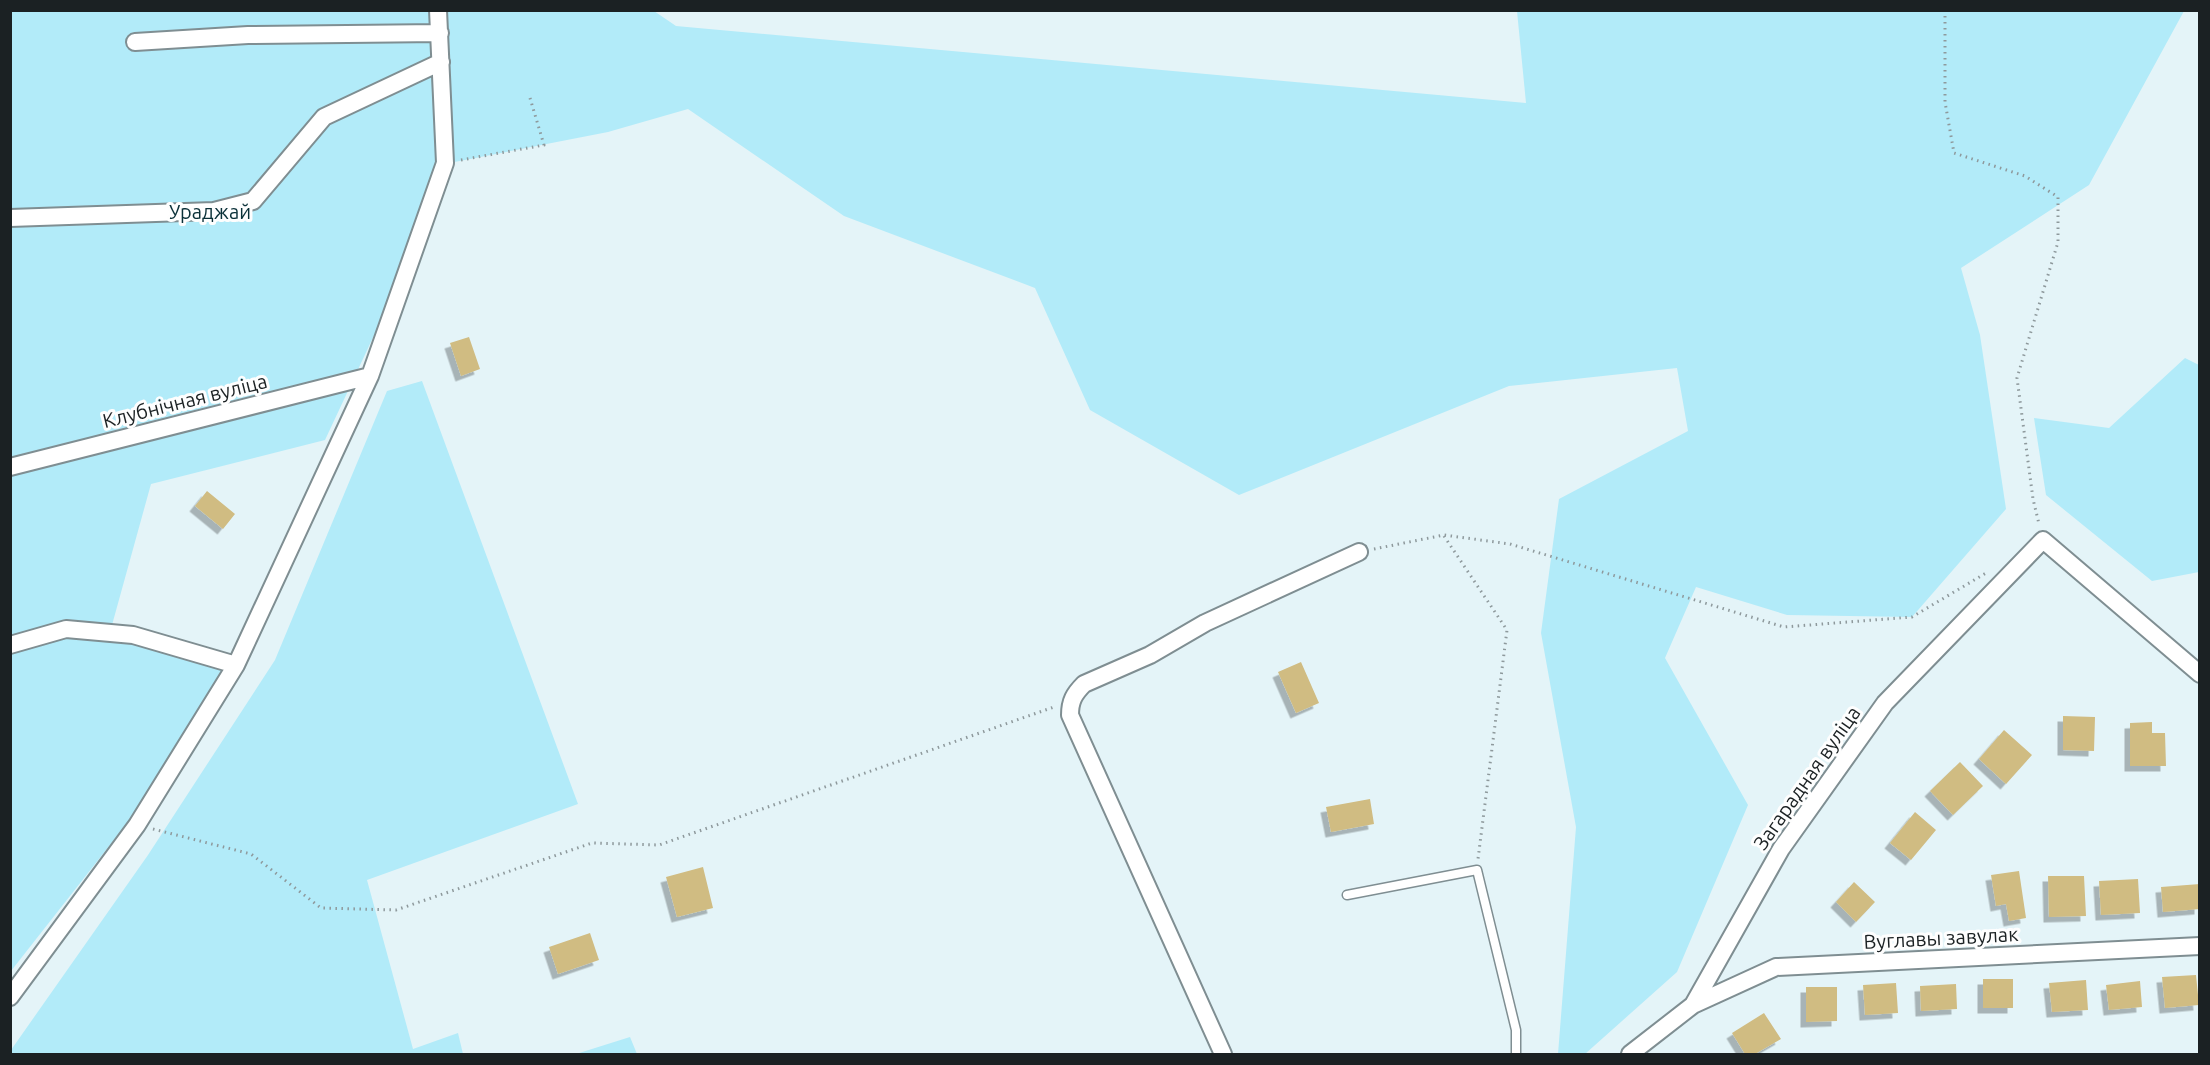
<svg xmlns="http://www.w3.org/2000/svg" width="2210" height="1065" viewBox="0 0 2210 1065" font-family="Ubuntu,sans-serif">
<defs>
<filter id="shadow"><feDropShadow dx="-5.5" dy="5.5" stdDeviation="0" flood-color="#0004"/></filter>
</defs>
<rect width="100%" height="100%" fill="#e4f4f8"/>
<path fill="#b2ebf9" d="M 11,11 L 654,11 L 676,26 L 1526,103 L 1517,11 L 2184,11 L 2089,185 L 1961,268 L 1980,335 L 2006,509 L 1912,617 L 1787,615 L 1696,587 L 1665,658 L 1748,805 L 1677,972 L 1585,1054 L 1558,1054 L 1576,827 L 1541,633 L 1559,499 L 1688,431 L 1677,368 L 1509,386 L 1239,495 L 1090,410 L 1035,288 L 844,216 L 688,109 L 608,132 L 439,165 L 435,205 L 325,440 L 151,484 L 112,625 L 231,656 L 128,822 L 11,971 Z
M 2185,358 L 2199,365 L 2199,572 L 2152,581 L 2046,495 L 2034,418 L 2109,428 Z
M 422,381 L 578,804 L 367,880 L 413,1049 L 458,1033 L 463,1054 L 11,1054 L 11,1050 L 148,855 L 275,660 L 387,391 Z
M 630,1037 L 637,1054 L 576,1054 Z"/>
<path fill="#d0bc82" filter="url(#shadow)" d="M 469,337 L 480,369 L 461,376 L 450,343 Z
M 207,491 L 235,514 L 223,529 L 195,506 Z
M 1301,662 L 1319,703 L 1296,713 L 1278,672 Z
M 2063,716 L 2095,717 L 2094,751 L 2063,750 Z
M 2152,722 L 2152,733 L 2165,733 L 2166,766 L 2130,766 L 2130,723 Z
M 2004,730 L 2032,755 L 2006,784 L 1979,759 Z
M 1960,762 L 1983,786 L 1953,815 L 1930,791 Z
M 1370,799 L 1374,824 L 1331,832 L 1326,807 Z
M 1915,812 L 1936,830 L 1911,860 L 1890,843 Z
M 703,867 L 713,908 L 677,917 L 666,877 Z
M 2019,871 L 2026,918 L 2009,921 L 2006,904 L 1996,906 L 1991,875 Z
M 2048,876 L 2084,876 L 2086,916 L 2049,917 Z
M 2138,879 L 2140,913 L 2101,915 L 2099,881 Z
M 1854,882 L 1875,902 L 1856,922 L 1836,902 Z
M 2200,884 L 2200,909 L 2163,912 L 2161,887 Z
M 590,933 L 599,960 L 558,974 L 549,947 Z
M 2196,975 L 2199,1005 L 2165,1008 L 2162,977 Z
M 1983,979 L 2013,979 L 2013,1008 L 1983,1008 Z
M 2086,980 L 2088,1010 L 2052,1012 L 2049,983 Z
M 2140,981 L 2142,1007 L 2109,1010 L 2106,985 Z
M 1896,983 L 1898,1013 L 1865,1015 L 1863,985 Z
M 1956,984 L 1957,1009 L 1921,1011 L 1920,986 Z
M 1806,987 L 1837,987 L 1837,1021 L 1806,1022 Z
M 1764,1013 L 1781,1039 L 1755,1054 L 1745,1054 L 1732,1033 Z"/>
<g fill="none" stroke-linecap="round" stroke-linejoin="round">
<defs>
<path id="lane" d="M 1347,895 L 1477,870 L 1516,1030 L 1516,1054"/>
<path id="street" d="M 135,42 L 248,35 L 440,33
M 10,218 L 214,211 L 253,201 L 324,117 L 441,62
M 10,467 L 370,376
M 10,645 L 66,629 L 133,635 L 236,665
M 10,997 L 137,825 L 236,665 L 370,376 L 445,163 L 438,10
M 1693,1005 L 1776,967 L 2200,946
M 1223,1054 L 1070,715 C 1070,701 1074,694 1084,684 L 1150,655 L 1205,623 L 1359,552
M 1630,1054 L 1693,1005 L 1781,849 L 1885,703 L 2043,540 L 2200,674"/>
</defs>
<use href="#lane" stroke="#7f8e92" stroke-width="11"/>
<use href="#street" stroke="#7f8e92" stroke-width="20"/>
<path stroke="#8e999c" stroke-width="3" stroke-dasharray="1.5 4.5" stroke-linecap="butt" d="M 1945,10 L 1945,102 L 1954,153 L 2025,176 L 2058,197 L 2058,242 L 2017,378 L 2033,499 L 2039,524
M 461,160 L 544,145 L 530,98
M 1444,536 L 1507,630 L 1478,859
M 1374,549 L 1444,535 L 1510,544 L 1784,627 L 1912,617 L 1986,573
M 153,829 L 251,854 L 321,908 L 396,910 L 592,843 L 659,845 L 1054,707"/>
<use href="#lane" stroke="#fff" stroke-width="8"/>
<use href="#street" stroke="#fff" stroke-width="16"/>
</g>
<g text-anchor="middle" stroke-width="6" stroke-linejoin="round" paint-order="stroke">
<g font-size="20" fill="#0a3038" stroke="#fefefe">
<text x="210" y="219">Ураджай</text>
</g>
<g font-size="20" fill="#1b2123" stroke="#fefefe">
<text transform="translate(185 401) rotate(-14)" y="7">Клубнічная вуліца</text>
<text transform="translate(1807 778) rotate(-55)" y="7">Загарадная вуліца</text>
<text transform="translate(1941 938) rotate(-3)" y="7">Вуглавы завулак</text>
</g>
</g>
<rect width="2210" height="1065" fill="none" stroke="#1b2123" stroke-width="24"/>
</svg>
